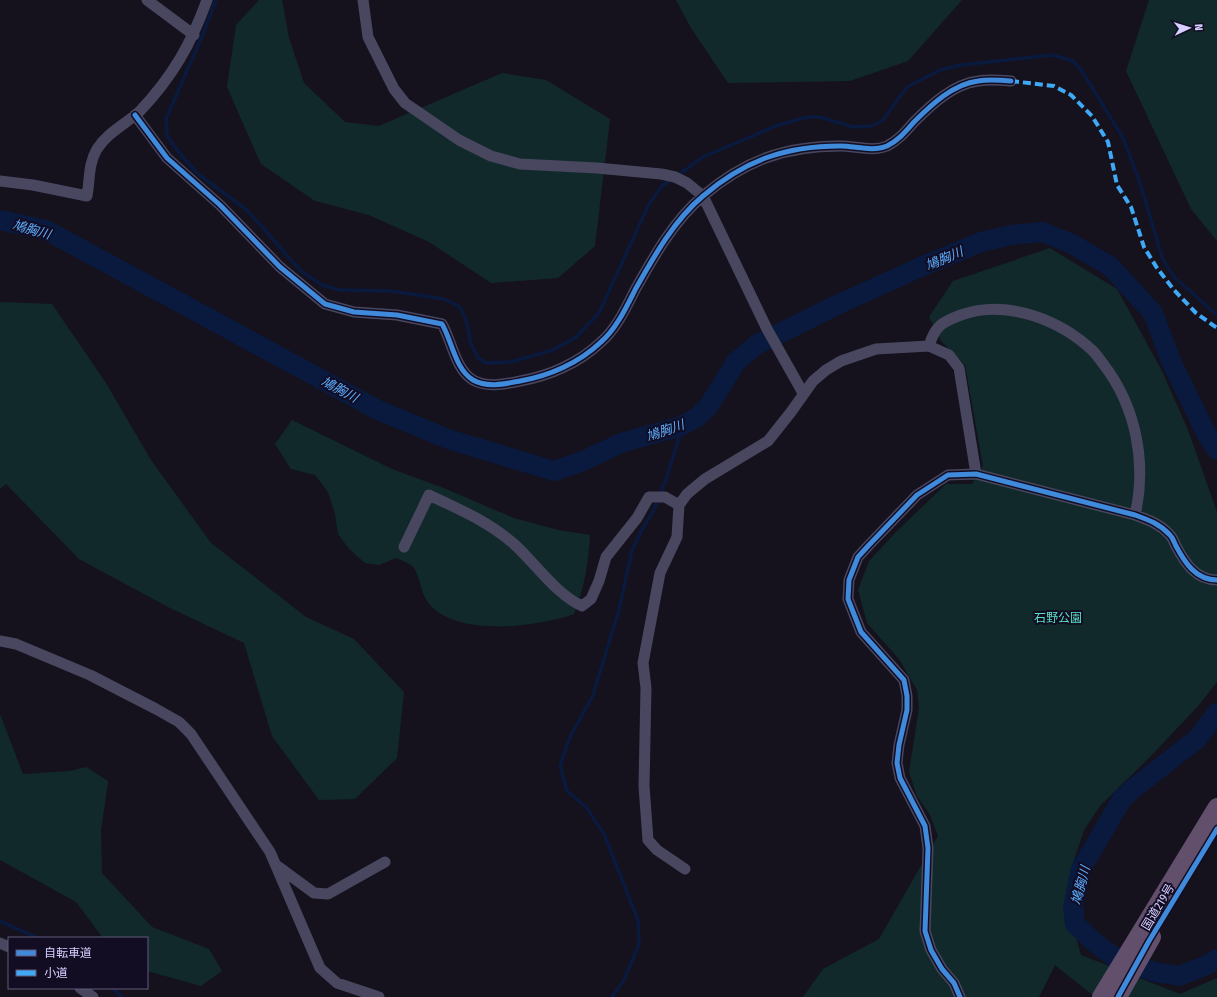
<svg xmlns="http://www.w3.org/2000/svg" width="1217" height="997" viewBox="0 0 1217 997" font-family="'Fira Sans Condensed','Noto Sans JP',sans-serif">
<rect width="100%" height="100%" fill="#15121e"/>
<path fill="#11292b" d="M 259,0 L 282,0 L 289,38 L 304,83 L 345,122 L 379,126 L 502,73 L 546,80 L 610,119 L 595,246 L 558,278 L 491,283 L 429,242 L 369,215 L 315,201 L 261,164 L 227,87 L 236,25 Z
M 676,0 L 962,0 L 908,61 L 850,81 L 728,83 L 691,28 Z
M 1149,0 L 1217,0 L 1217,241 L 1191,209 L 1126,71 Z
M 1050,248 L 1117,289 L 1162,371 L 1188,430 L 1217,512 L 1217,682 L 1198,706 L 1148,759 L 1100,806 L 1084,830 L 1072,866 L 1075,924 L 1073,927 L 1081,955 L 1180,994 L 1217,978 L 1217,997 L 1095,997 L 1055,965 L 1039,997 L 803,997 L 823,969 L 879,939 L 938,836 L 930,815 L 917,796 L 909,772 L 919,708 L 917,690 L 899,659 L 867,623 L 858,590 L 869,561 L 896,532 L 946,484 L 972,484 L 983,466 L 965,365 L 941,341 L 929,317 L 953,281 Z
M 0,302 L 52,304 L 106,383 L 151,460 L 211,543 L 306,617 L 354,639 L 404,692 L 397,758 L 355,799 L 319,800 L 272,736 L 244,643 L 168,607 L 79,559 L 6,484 L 0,489 Z
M 292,420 L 392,469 L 446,489 L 514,518 L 558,530 L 590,535 C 588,566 585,585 574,614 C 537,627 459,637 430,605 C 421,596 421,579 414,568 C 411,564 401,560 396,558 L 379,565 L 365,563 L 349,549 L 338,534 L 335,514 L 328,492 L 315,475 L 291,469 L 275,444 Z
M 0,714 L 23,774 L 70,771 L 86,767 L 108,781 L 101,831 L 102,873 L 152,927 L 209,949 L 222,971 L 201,986 L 147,971 L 147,938 L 103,938 L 76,902 L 0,860 Z"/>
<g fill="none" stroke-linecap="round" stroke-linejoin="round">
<path stroke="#091a3e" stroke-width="3.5" d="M 216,0 L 203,34 L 166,119 L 167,136 L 181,155 L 198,174 L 247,210 L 301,271 L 322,285 L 340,290 L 391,291 L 444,299 L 457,305 L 461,309 L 466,319 L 471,344 L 478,358 L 486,363 L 511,362 L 553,350 L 576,337 L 599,313 L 649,204 L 662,186 L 672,179
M 677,176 L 703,157 L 776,126 L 807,117 L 820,117 L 853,127 L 871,126 L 882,121 L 907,87 L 940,70 L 961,65 L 1052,55 L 1073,61 L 1082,71 L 1123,138 L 1139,180 L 1163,260 L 1175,278 L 1217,315
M 0,921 L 38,938
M 112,988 L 122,997
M 612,997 L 624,980 L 639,944 L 638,920 L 604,834 L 586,807 L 567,791 L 560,766 L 569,739 L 593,695 L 619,610 L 632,550 L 643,528 L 653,512 L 666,480 L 680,434 L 686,423"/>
<path stroke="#091a3e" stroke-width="20" d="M 0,220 L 46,230 L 378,410 L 448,439 L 554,471 L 583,461 L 621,443 L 681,426 L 696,418 L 708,407 L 736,362 L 756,345 L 839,304 L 923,266 L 981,242 L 1011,235 L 1042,232 L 1070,243 L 1110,266 L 1153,313 L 1171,361 L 1207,435 L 1217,450
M 1217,713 L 1197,739 L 1134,788 L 1122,799 L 1081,869 L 1073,907 L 1075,924 L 1093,941 L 1117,959 L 1155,972 L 1179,976 L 1207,965 L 1217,959"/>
<path stroke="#48475f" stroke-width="11" d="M 147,0 L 194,35
M 363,0 L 368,37 L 394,89 L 405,103 L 459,140 L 491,156 L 520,164 L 597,168 L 661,174 L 675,177 L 687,183 L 703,196 L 767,329 L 803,393
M 135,115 L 167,158 L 220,205 L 280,267 L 325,304 L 354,312 L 397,315 L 442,324 C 452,341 455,369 473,380 C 487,388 505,384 520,381 C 549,376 579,363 601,342 C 616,329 626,308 635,290 C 653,258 674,220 703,196 C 745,160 786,146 840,146 C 855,146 873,152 887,146 C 899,140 906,131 914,122 C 931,105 953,84 978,81 C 989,79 1000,80 1011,81
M 0,181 L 33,185 L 87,196 C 90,180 88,164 97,149 C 108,132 126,124 140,111 C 173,76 191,44 207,0
M 929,346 C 935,326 942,322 961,315 C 1006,299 1059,319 1093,351 C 1097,355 1100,360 1104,365 C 1136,407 1147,463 1135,515
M 404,547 L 429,495 C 459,509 489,522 514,544 C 536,564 556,594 582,606 L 591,599 L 599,581 L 606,557 L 637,518 L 649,497 L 665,497 L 679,505
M 0,641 L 16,644 L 90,675 L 156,709 L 179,722 L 191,734 L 270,852 L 320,968 L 337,983 L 379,997
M 276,865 L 314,893 L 328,894 L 385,862
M 685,869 L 657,850 L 648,840 L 644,786 L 646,688 L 643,663 L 660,573 L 677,537 L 679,505 L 687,494 L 705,479 L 768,441 L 791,412 L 813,381 L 826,370 L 841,361 L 876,349 L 929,346 L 949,355 L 959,368 L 976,474
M 0,943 L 9,947
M 80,988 L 93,997
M 960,997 L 954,983 L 942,969 L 931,950 L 925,931 L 928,848 L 925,826 L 900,778 L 897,763 L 899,745 L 907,710 L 907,696 L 904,680 L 861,632 L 848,599 L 849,580 L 858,557 L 869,545 L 917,495 L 948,475 L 976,474 L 1135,515 C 1149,520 1160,524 1170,535 C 1173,538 1174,542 1176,546 C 1185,563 1196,580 1217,580"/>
<path stroke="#614f6c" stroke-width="18" d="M 1101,997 L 1217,807
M 1118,997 L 1152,937"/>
<path stroke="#3fa9f5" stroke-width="4" stroke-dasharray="8 4" stroke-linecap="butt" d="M 1011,81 L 1054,86 L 1071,95 L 1092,116 L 1108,142 L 1117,185 L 1131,207 L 1144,247 L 1157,268 L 1174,290 L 1196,313 L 1217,328"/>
<defs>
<path id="cycleway" d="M 135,115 L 167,158 L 220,205 L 280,267 L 325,304 L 354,312 L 397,315 L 442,324 C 452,341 455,369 473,380 C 487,388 505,384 520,381 C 549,376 579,363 601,342 C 616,329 626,308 635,290 C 653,258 674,220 703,196 C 745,160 786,146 840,146 C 855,146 873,152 887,146 C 899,140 906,131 914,122 C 931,105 953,84 978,81 C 989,79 1000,80 1011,81
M 960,997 L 954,983 L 942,969 L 931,950 L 925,931 L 928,848 L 925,826 L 900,778 L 897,763 L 899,745 L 907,710 L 907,696 L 904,680 L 861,632 L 848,599 L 849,580 L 858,557 L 869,545 L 917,495 L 948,475 L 976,474 L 1135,515 C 1149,520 1160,524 1170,535 C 1173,538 1174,542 1176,546 C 1185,563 1196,580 1217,580
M 1118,997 L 1149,941 L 1217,829"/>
</defs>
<use href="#cycleway" stroke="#120d23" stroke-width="8"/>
<use href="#cycleway" stroke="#408adc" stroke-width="5"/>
</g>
<g text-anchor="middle" stroke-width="4" stroke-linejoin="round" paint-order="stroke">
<g font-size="12" fill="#58e2c3" stroke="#120d23">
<text x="1058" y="622">石野公園</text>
</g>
<g font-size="12" fill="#d6cfff" stroke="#120d23">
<text transform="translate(1158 907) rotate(-59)" y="4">国道219号</text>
</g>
<g font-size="13" font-style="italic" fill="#5dafff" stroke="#120d23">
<text transform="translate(32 229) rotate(16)" y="5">鳩胸川</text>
<text transform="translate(944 258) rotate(-23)" y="5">鳩胸川</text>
<text transform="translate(340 389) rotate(28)" y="5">鳩胸川</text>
<text transform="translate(665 430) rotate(-19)" y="5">鳩胸川</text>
<text transform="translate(1080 885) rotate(-75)" y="5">鳩胸川</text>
</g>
</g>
<rect x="8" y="937" width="140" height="52" fill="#120d23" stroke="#605b7b"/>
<rect x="16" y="950" width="20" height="6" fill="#408adc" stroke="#605b7b"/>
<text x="44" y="957" font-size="12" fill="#d6cfff">自転車道</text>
<rect x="16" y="970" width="20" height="6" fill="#3fa9f5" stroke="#605b7b"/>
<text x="44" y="977" font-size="12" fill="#d6cfff">小道</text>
<g transform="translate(1189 28) rotate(86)" stroke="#120d23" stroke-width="3" paint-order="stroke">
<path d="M0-3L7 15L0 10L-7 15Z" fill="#d6cfff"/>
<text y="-6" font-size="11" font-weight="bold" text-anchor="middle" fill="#d6cfff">N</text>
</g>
</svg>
